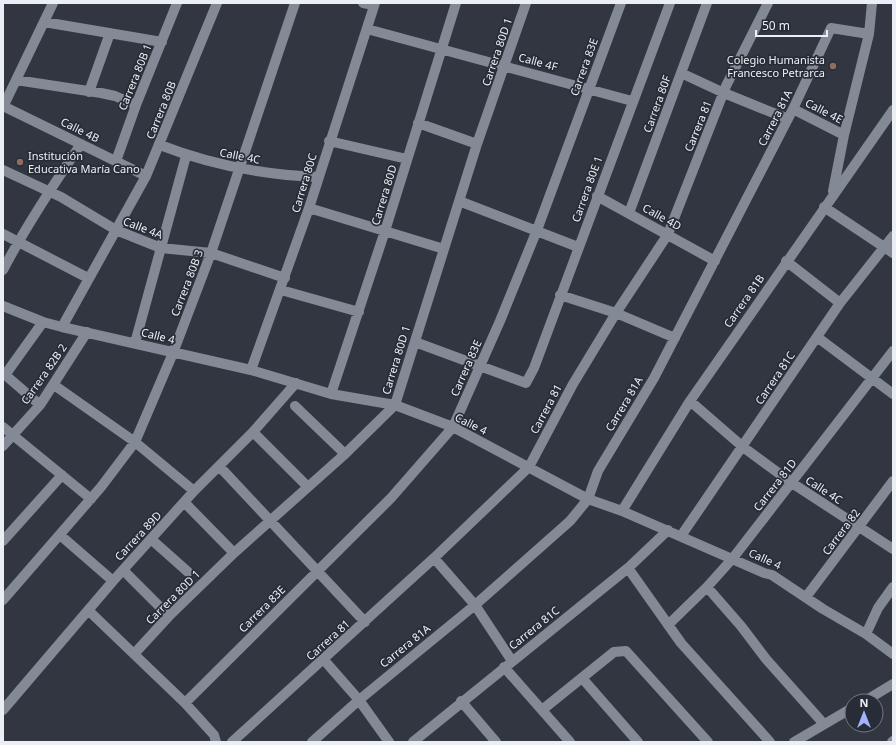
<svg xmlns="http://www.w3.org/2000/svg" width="896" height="745" viewBox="0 0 896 745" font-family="'Noto Sans',sans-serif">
<rect width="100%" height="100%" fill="#313641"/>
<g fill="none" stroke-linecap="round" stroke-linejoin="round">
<path stroke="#838a96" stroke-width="10" d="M 363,3 L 374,5
M 44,22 L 162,42
M 367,29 L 632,101
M 681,73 L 724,93 L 788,119
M 16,80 L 101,93 L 115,96 L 136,105
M 89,92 L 110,33
M 3,106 L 146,176
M 3,107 L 53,3
M 793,109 L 844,135
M 418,123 L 477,144
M 329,141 L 407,159
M 160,145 C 211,165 264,175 319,177
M 116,161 L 136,105 L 177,3
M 3,170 L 61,197 L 116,230 L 161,248 L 211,253 L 285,278
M 833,191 L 844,135 L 869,34 L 872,3
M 597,196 L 715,261
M 459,201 L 578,247
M 824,207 L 893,253
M 309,208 L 444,249
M 629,213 L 707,3
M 3,234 L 88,278
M 786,261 L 840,303
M 3,270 C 26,226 53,185 81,144
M 281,290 L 359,312
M 560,295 L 616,313 L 675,338
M 3,306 L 43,322 L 62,327 L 251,370 L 331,394 L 395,405 L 453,427 L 588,499 L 622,511 L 764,573 L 772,575 L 823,609 L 866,634 L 893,654
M 62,327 L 146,176 L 217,3
M 817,337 L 893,394
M 415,342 L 526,383 L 534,368 L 670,3
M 135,343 L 186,156
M 251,370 L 309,208 L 375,3
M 3,373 L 40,405
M 5,375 L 43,322
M 54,385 L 135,442 L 194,491
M 331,394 L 385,231 L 456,3
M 690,401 L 743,447 L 792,483 L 893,549
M 295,406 L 345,454
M 3,427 L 91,499
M 253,432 L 307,486
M 3,446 L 40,405 L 87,332
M 219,466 L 365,622
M 185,503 L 234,553
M 622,511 L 690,401 L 893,110
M 60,535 L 113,581
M 681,536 L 840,303 L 893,236
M 152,540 L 188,572
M 3,541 L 62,475
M 434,558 L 475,605 L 512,661
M 628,568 L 681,643 L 770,742
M 123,570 L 169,616
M 707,587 L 741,626 L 766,659 L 823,723
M 806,597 L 893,481
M 3,600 L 101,487 L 135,442 L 173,353 L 211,253 L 295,3
M 89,611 L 185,703 L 214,735 L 216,742
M 668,625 L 707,587 L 733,558 L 893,351
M 866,634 L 878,608 L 893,587
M 134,654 L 169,616 L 234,553 L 345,454 L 395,405 L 477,144 L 526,3
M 324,660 L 359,700 L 389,742
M 504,667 L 570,742
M 582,678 L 638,742
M 461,701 L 496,742
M 865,701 L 893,684
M 185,703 L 391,498 L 453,427 L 500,321 L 537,230 L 621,3
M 3,710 L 113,581 L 194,491 L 253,432 L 296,383
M 542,710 L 614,652 L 626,651 L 708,742
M 232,742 L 434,558 L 529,467 L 573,384 L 616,313 L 668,234 L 726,86 L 768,3
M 312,742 L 359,700 L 475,605 L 570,521 L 588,499 L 598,471 L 654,378 L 793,109 L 831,28 L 869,34
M 413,742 L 628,568 L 668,530
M 794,742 L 852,708
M 892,742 L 893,741"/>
</g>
<g fill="#8d6e63" stroke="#272c37" stroke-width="1.5">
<circle cx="833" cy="66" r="4"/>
<circle cx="20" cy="162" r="4"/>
</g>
<g text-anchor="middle" stroke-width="3.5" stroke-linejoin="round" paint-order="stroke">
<g font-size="11" fill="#ebeff5" stroke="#272c37">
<text transform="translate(497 52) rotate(-71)" y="4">Carrera 80D 1</text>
<text transform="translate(538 62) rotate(15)" y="4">Calle 4F</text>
<text transform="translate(584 67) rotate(-70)" y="4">Carrera 83E</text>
<text transform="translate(135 77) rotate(-68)" y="4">Carrera 80B 1</text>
<text transform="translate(657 104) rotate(-70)" y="4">Carrera 80F</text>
<text transform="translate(161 110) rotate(-68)" y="4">Carrera 80B</text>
<text transform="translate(824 111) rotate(27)" y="4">Calle 4E</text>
<text transform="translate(775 118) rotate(-63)" y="4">Carrera 81A</text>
<text transform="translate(698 126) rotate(-68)" y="4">Carrera 81</text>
<text transform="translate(80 130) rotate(26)" y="4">Calle 4B</text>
<text transform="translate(240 156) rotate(11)" y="4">Calle 4C</text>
<text transform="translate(304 183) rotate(-73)" y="4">Carrera 80C</text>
<text transform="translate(587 189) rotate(-70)" y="4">Carrera 80E 1</text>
<text transform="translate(384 195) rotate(-73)" y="4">Carrera 80D</text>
<text transform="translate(662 217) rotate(29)" y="4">Calle 4D</text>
<text transform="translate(143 228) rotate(21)" y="4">Calle 4A</text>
<text transform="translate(187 283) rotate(-69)" y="4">Carrera 80B 3</text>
<text transform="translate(744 301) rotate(-55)" y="4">Carrera 81B</text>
<text transform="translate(158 336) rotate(14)" y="4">Calle 4</text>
<text transform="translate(396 360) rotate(-73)" y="4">Carrera 80D 1</text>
<text transform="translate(466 368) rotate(-66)" y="4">Carrera 83E</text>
<text transform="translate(44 374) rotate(-55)" y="4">Carrera 82B 2</text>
<text transform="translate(775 378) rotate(-56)" y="4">Carrera 81C</text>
<text transform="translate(624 404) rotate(-59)" y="4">Carrera 81A</text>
<text transform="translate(546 409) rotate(-62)" y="4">Carrera 81</text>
<text transform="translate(471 424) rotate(26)" y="4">Calle 4</text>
<text transform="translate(775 485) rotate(-52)" y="4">Carrera 81D</text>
<text transform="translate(824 490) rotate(33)" y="4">Calle 4C</text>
<text transform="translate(841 532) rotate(-53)" y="4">Carrera 82</text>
<text transform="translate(138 536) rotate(-47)" y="4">Carrera 89D</text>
<text transform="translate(765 559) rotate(24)" y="4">Calle 4</text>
<text transform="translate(173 597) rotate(-45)" y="4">Carrera 80D 1</text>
<text transform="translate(262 609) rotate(-45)" y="4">Carrera 83E</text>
<text transform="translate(534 628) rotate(-39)" y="4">Carrera 81C</text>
<text transform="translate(328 640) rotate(-42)" y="4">Carrera 81</text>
<text transform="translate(405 646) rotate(-39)" y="4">Carrera 81A</text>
</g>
<g font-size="11" fill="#ebeff5" stroke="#272c37" text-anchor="end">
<text x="825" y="64">Colegio Humanista<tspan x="825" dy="13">Francesco Petrarca</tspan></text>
<text x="28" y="160" text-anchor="start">Institución<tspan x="28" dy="13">Educativa María Cano</tspan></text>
</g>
</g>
<rect width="896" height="745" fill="none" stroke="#ebeff5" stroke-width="8"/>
<g transform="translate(864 713)"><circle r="19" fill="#272c37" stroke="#757a83"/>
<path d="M0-3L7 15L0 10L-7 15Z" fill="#a2b2fd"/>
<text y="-6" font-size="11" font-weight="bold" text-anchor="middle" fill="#ebeff5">N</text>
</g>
<path d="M756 30v6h71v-6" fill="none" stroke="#ebeff5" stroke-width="2"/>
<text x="762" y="30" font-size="12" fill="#ebeff5" stroke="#272c37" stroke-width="3" paint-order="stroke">50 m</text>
</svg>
